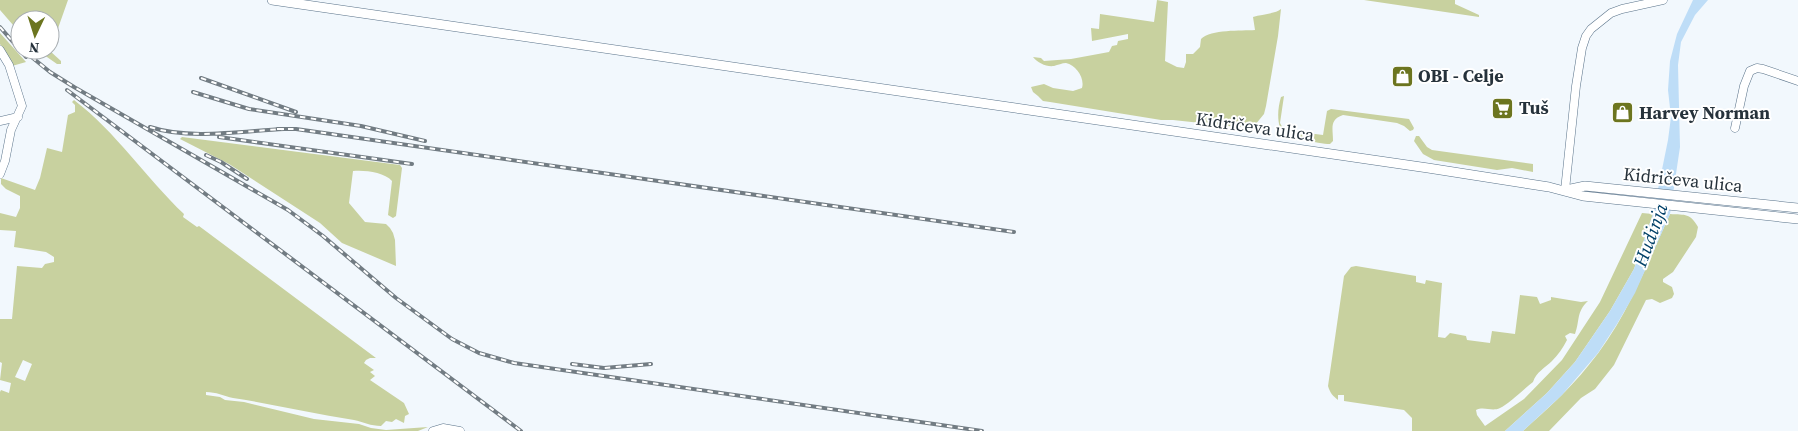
<svg xmlns="http://www.w3.org/2000/svg" width="1798" height="431" viewBox="0 0 1798 431" font-family="'Source Serif 4',serif">
<rect width="100%" height="100%" fill="#f2f8fd"/>
<path fill="#c8d19f" fill-rule="evenodd" d="M 0,0 L 68,0 L 50,51 L 61,61 L 61,64 L 57,64 L 37,50 L 50,50 L 50,20 L 20,20 L 20,33 L 0,10 Z
M 1157,0 L 1168,2 L 1165,61 L 1177,67 L 1184,68 L 1186,62 L 1186,54 L 1193,54 L 1200,47 L 1201,39 C 1211,29 1241,31 1255,30 L 1253,17 C 1262,14 1275,14 1281,9 L 1278,36 L 1266,106 L 1264,114 L 1255,125 L 1238,127 L 1173,120 L 1161,120 L 1050,102 L 1043,101 L 1038,96 L 1033,92 L 1031,87 L 1044,84 L 1053,88 L 1073,91 L 1082,88 C 1085,78 1076,65 1066,63 C 1062,63 1058,65 1054,66 C 1046,67 1038,63 1033,57 L 1041,58 L 1044,61 L 1071,59 L 1109,52 L 1112,46 L 1117,45 L 1118,41 L 1128,39 L 1128,34 L 1092,41 L 1091,28 L 1099,29 L 1100,14 L 1154,22 Z
M 1364,0 L 1455,0 L 1455,4 L 1479,15 L 1479,17 Z
M 0,33 L 26,62 L 12,66 L 0,44 Z
M 1284,96 L 1280,123 L 1284,130 L 1323,135 L 1327,111 L 1331,109 L 1409,119 L 1414,128 L 1413,130 L 1410,131 L 1404,126 L 1397,123 L 1343,115 C 1329,120 1333,128 1333,141 L 1330,144 C 1318,144 1288,137 1280,128 C 1277,118 1278,107 1281,97 Z
M 74,100 C 116,132 146,178 184,214 L 183,217 L 197,227 L 199,226 L 376,358 L 370,358 L 366,360 L 364,363 L 374,370 L 370,372 L 375,376 L 370,380 L 404,403 L 409,414 L 405,416 L 404,423 L 396,419 L 392,422 L 386,421 L 381,426 C 371,426 363,422 354,420 C 313,414 273,404 233,398 C 224,396 216,392 206,392 L 206,395 L 220,397 L 225,400 L 244,402 L 314,419 L 359,424 L 371,428 L 386,430 L 428,427 L 418,431 L 0,431 L 0,392 L 1,390 L 9,393 L 11,383 L 0,380 L 2,363 L 0,362 L 0,319 L 12,319 L 17,266 L 42,268 L 45,264 L 54,262 L 54,257 L 46,252 L 14,247 L 16,231 L 0,230 L 0,213 L 16,217 L 20,208 L 20,196 L 6,189 L 1,184 L 1,178 L 35,190 L 40,178 L 47,148 L 62,152 L 68,115 L 75,112 L 75,105 L 72,102 ZM 23,360 L 32,364 L 25,381 L 15,377 Z
M 1416,136 L 1419,136 L 1427,147 L 1432,150 L 1533,164 L 1533,172 L 1512,168 L 1497,170 L 1434,160 L 1423,154 L 1414,141 Z
M 182,137 L 400,165 L 402,168 L 396,216 L 393,218 L 388,215 L 392,181 C 384,172 365,170 353,171 L 349,203 L 365,222 L 386,224 L 390,228 L 393,233 L 395,240 L 396,266 L 342,243 L 320,223 L 229,164 L 180,139 Z
M 1642,213 L 1653,214 L 1634,269 L 1610,311 L 1575,362 L 1547,393 L 1505,431 L 1412,431 L 1412,418 L 1404,410 L 1344,401 L 1344,395 L 1338,395 L 1338,400 C 1333,396 1330,393 1328,386 L 1344,276 L 1351,267 L 1356,266 L 1416,276 L 1416,282 L 1425,284 L 1426,280 L 1442,283 L 1438,337 L 1445,338 L 1450,333 L 1466,336 L 1467,340 L 1490,343 L 1492,331 L 1515,334 L 1520,295 L 1537,297 L 1540,304 L 1551,300 L 1551,297 L 1581,302 L 1588,301 C 1576,312 1580,321 1575,334 L 1570,333 L 1565,336 L 1567,340 C 1563,348 1558,355 1552,361 C 1545,368 1536,372 1533,382 C 1525,388 1508,405 1500,408 C 1492,412 1484,406 1476,410 L 1477,415 L 1485,426 L 1524,399 L 1562,360 L 1600,302 Z
M 1670,214 C 1686,215 1690,213 1698,227 L 1696,237 L 1673,272 L 1663,279 L 1663,282 L 1672,287 L 1674,294 L 1672,298 L 1660,303 L 1652,299 L 1646,300 L 1614,365 L 1595,389 L 1581,398 L 1549,431 L 1523,431 C 1546,410 1569,390 1588,366 C 1626,321 1646,266 1670,214 Z"/>
<path fill="#beddf7" d="M 1693,0 L 1708,0 L 1695,15 L 1681,42 L 1678,65 L 1680,147 L 1670,214 L 1635,293 L 1617,324 L 1598,353 L 1562,395 L 1523,431 L 1505,431 L 1547,393 L 1575,362 L 1610,311 L 1634,269 L 1653,214 L 1668,140 L 1671,117 L 1668,90 L 1670,61 L 1677,34 Z"/>
<g fill="none" stroke-linecap="round" stroke-linejoin="round">
<defs>
<path id="minor" d="M 0,50 L 9,65 L 22,106 L 11,130 L 5,161 L 0,174
M 0,121 L 18,117
M 1735,128 L 1744,86 L 1750,71 L 1757,68 L 1763,69 L 1798,81
M 1565,190 L 1576,86 L 1582,48 L 1586,36 L 1591,29 L 1611,13 L 1622,9 L 1663,0
M 433,431 L 443,428 L 460,431"/>
<path id="major" d="M 272,0 L 1428,168 L 1549,187 L 1583,196 L 1798,219
M 1566,190 L 1585,186 L 1798,208"/>
</defs>
<use href="#minor" stroke="#597289" stroke-width="9"/>
<use href="#major" stroke="#597289" stroke-width="10"/>
<use href="#minor" stroke="#fff" stroke-width="8"/>
<use href="#major" stroke="#fff" stroke-width="9"/>
<defs>
<path id="rail" d="M 0,27 L 26,57
M 23,50 L 50,72 L 74,87 L 288,210 L 323,236 L 396,298 L 452,339 L 479,353 L 514,363 L 982,431
M 201,78 L 296,112
M 67,90 L 521,431
M 193,92 L 249,109 L 361,126 L 425,141
M 150,127 C 189,140 243,131 284,129
M 277,129 L 296,129 L 1014,232
M 219,137 L 412,164
M 206,155 L 221,162 L 247,179
M 572,364 L 604,368 L 651,364"/>
</defs>
<use href="#rail" stroke="#727c83" stroke-width="4"/>
<use href="#rail" stroke="#fff" stroke-width="2" stroke-dasharray="5.5" stroke-linecap="butt"/>
</g>
<defs>
<symbol id="shop-square" viewBox="-11 -11 22 22"><rect x="-9" y="-9" width="18" height="18" rx="4" fill="#6c751f" stroke="#fff"/><path d="M-5-2.5h2.3a2.7 3.5 0 0 1 5.4 0H5L5.5 6h-11ZM-1.5-2.5h3a1.5 2.3 0 0 0-3 0Z" fill="#fff"/></symbol>
<symbol id="supermarket-square" viewBox="-11 -11 22 22"><rect x="-9" y="-9" width="18" height="18" rx="4" fill="#6c751f" stroke="#fff"/><path d="M-6-5.5h2.5l.6 2H6L4.5 2H-2.5L-4.4-4H-6ZM-1.5 3.2a1.3 1.3 0 1 0 .1 0ZM3 3.2a1.3 1.3 0 1 0 .1 0Z" fill="#fff"/></symbol>
</defs>
<g fill-rule="evenodd">
<use href="#shop-square" x="1390" y="64" width="25" height="25"/>
<use href="#supermarket-square" x="1490" y="96" width="25" height="25"/>
<use href="#shop-square" x="1610" y="100" width="25" height="25"/>
</g>
<g text-anchor="middle" stroke-width="4" stroke-linejoin="round" paint-order="stroke">
<g font-size="18" font-weight="bold" fill="#26323b" stroke="#fff" text-anchor="start">
<text x="1418" y="82">OBI - Celje</text>
<text x="1519" y="114">Tuš</text>
<text x="1639" y="119">Harvey Norman</text>
</g>
<g font-size="18" fill="#26323b" stroke="#fff">
<text transform="translate(1255 127) rotate(8)" y="6">Kidričeva ulica</text>
<text transform="translate(1683 180) rotate(6)" y="6">Kidričeva ulica</text>
</g>
<g font-size="19" font-style="italic" fill="#014068" stroke="#fff">
<text transform="translate(1650 235) rotate(-70)" y="7">Hudinja</text>
</g>
</g>
<g transform="translate(35 35) rotate(184)"><circle r="24" fill="#ffffff" stroke="#a8adb1"/>
<path d="M0-4L9 19L0 12L-9 19Z" fill="#6c751f"/>
<text y="-8" font-size="14" font-weight="bold" text-anchor="middle" fill="#26323b">N</text>
</g>
</svg>
